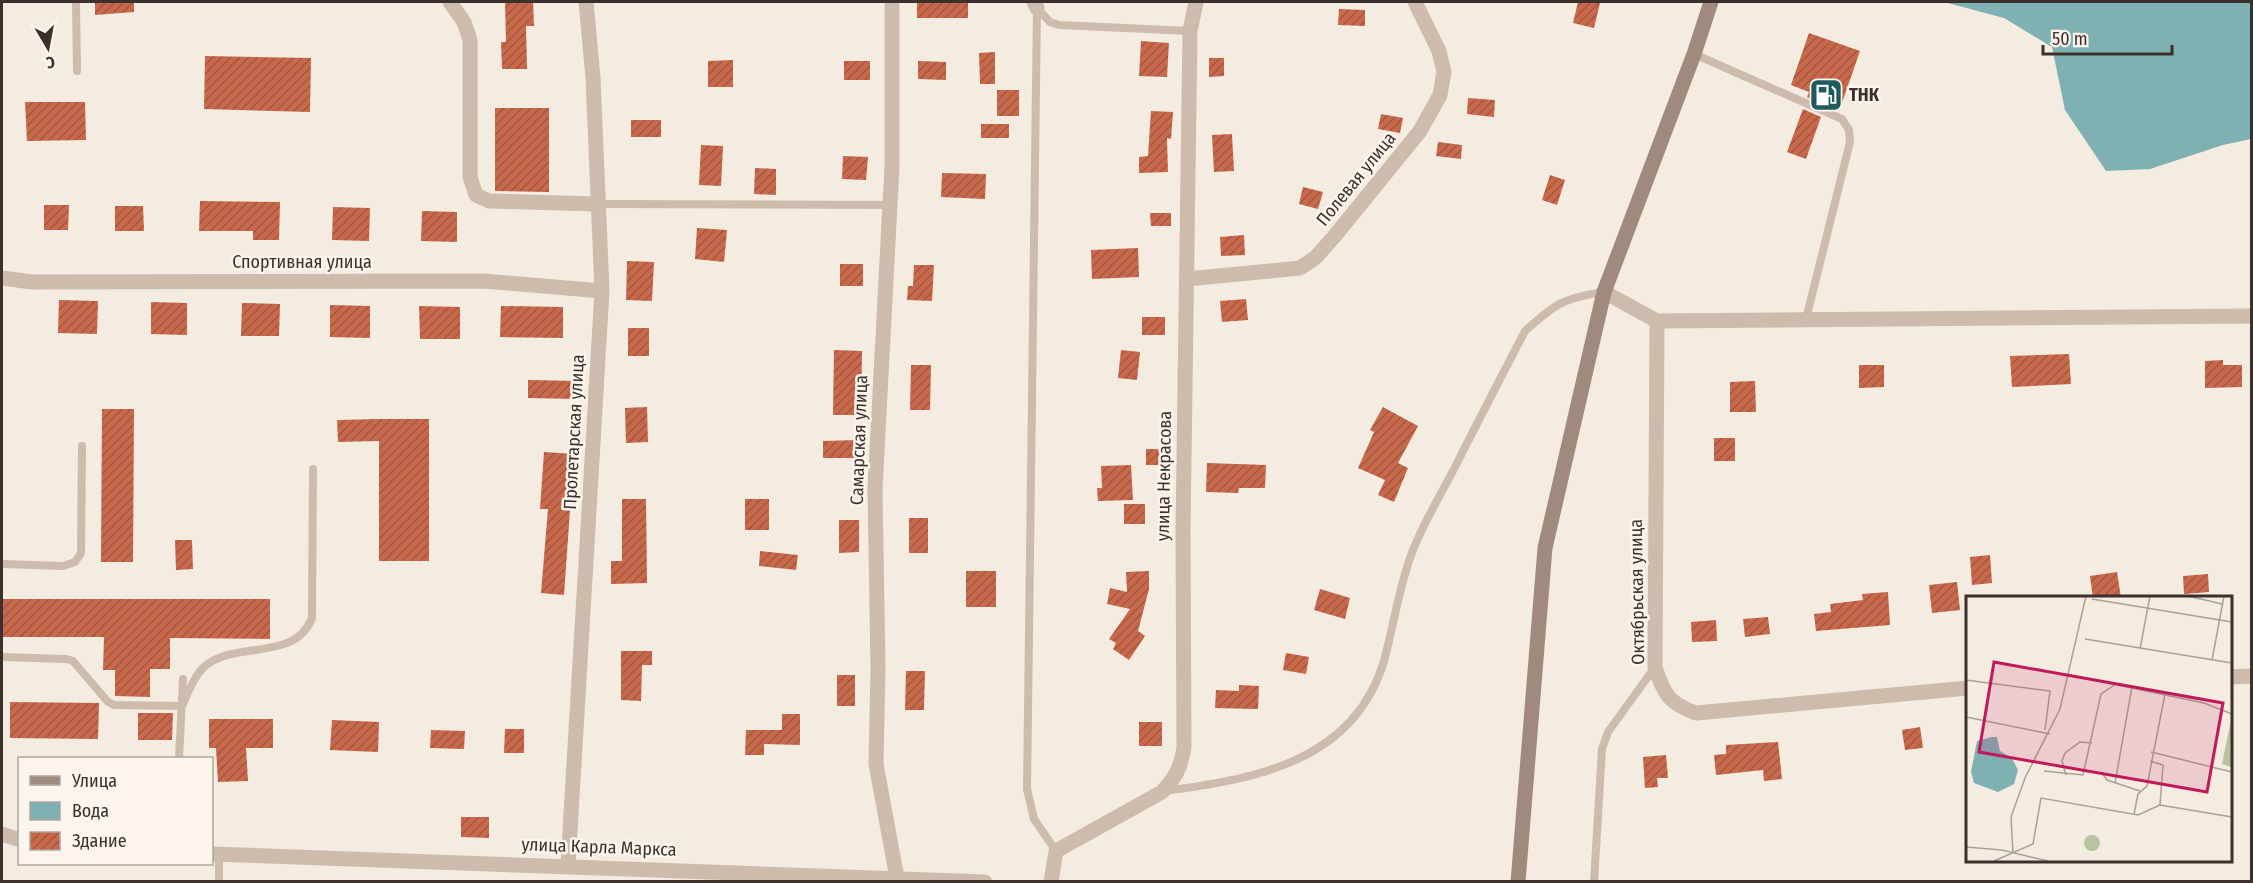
<svg xmlns="http://www.w3.org/2000/svg" width="2253" height="883" viewBox="0 0 2253 883" font-family="'Fira Sans Condensed',sans-serif">
<defs>
<pattern id="building-hatch" width="6" height="6" patternUnits="userSpaceOnUse" patternTransform="scale(1.5)"><rect width="6" height="6" fill="#c8694b"/><path d="M-1 1l2-2M0 6l6-6M5 7l2-2" fill="none" stroke="#a4573f"/></pattern>
</defs>
<rect width="100%" height="100%" fill="#f4ebe1"/>
<path fill="#7fb0b2" d="M 1944,2 L 2251,2 L 2251,139 L 2223,145 L 2150,169 L 2106,171 L 2065,110 L 2052,47 L 2004,18 Z"/>
<path fill="url(#building-hatch)" d="M 95,2 L 134,2 L 134,12 L 95,15 Z
M 505,2 L 533,2 L 534,26 L 526,26 L 527,69 L 502,69 L 501,42 L 506,42 Z
M 917,2 L 968,2 L 968,18 L 917,18 Z
M 1578,2 L 1600,3 L 1594,28 L 1573,23 Z
M 1339,9 L 1365,10 L 1365,26 L 1338,25 Z
M 1809,33 L 1860,51 L 1842,103 L 1828,98 L 1825,105 L 1807,97 L 1809,92 L 1791,85 Z
M 1141,41 L 1169,43 L 1167,77 L 1139,76 Z
M 995,52 L 995,84 L 980,84 L 979,53 Z
M 205,56 L 311,58 L 310,112 L 204,109 Z
M 1209,58 L 1224,58 L 1224,76 L 1209,77 Z
M 733,60 L 733,87 L 708,87 L 708,61 Z
M 844,61 L 870,61 L 870,80 L 844,80 Z
M 918,61 L 946,62 L 946,80 L 918,79 Z
M 997,90 L 1019,90 L 1019,116 L 997,116 Z
M 1468,98 L 1495,100 L 1494,117 L 1467,114 Z
M 25,102 L 85,102 L 86,140 L 27,141 Z
M 495,108 L 549,108 L 549,192 L 495,191 Z
M 1803,109 L 1821,117 L 1806,159 L 1787,152 Z
M 1151,111 L 1173,112 L 1171,139 L 1167,138 L 1168,172 L 1139,173 L 1139,157 L 1148,156 Z
M 1381,114 L 1403,118 L 1400,133 L 1378,129 Z
M 631,120 L 661,120 L 661,137 L 631,137 Z
M 981,124 L 1009,124 L 1009,138 L 981,138 Z
M 1232,134 L 1234,171 L 1214,172 L 1212,135 Z
M 1438,142 L 1462,145 L 1461,159 L 1436,156 Z
M 701,145 L 723,146 L 721,186 L 699,185 Z
M 843,156 L 868,157 L 866,180 L 842,179 Z
M 755,168 L 776,169 L 776,195 L 754,194 Z
M 942,173 L 986,174 L 985,199 L 941,197 Z
M 1550,175 L 1565,180 L 1557,205 L 1542,200 Z
M 1303,187 L 1323,192 L 1318,209 L 1299,204 Z
M 200,201 L 280,202 L 279,240 L 253,240 L 253,231 L 199,231 Z
M 44,205 L 69,205 L 68,230 L 44,230 Z
M 115,206 L 143,206 L 144,231 L 115,231 Z
M 333,207 L 370,208 L 369,241 L 332,240 Z
M 422,211 L 457,212 L 457,242 L 421,241 Z
M 1150,213 L 1171,213 L 1171,226 L 1151,226 Z
M 697,228 L 727,230 L 724,262 L 695,259 Z
M 1244,235 L 1245,255 L 1221,256 L 1220,237 Z
M 1138,248 L 1139,277 L 1092,279 L 1091,250 Z
M 627,261 L 654,262 L 652,301 L 626,300 Z
M 840,264 L 863,264 L 863,286 L 840,286 Z
M 914,265 L 934,265 L 932,301 L 907,300 L 908,286 L 913,286 Z
M 1246,299 L 1248,320 L 1222,322 L 1220,301 Z
M 59,300 L 98,301 L 97,334 L 58,333 Z
M 151,302 L 187,303 L 187,335 L 151,334 Z
M 242,303 L 280,304 L 279,336 L 241,336 Z
M 330,305 L 370,306 L 370,338 L 330,337 Z
M 419,306 L 460,307 L 460,339 L 420,339 Z
M 501,306 L 563,307 L 563,338 L 500,337 Z
M 1142,317 L 1165,317 L 1165,335 L 1142,335 Z
M 628,328 L 649,328 L 649,356 L 628,356 Z
M 834,350 L 862,351 L 861,415 L 833,415 Z
M 1121,350 L 1140,352 L 1137,380 L 1118,378 Z
M 2069,354 L 2071,384 L 2012,387 L 2010,356 Z
M 2223,360 L 2223,365 L 2242,365 L 2242,387 L 2205,388 L 2205,361 Z
M 911,365 L 931,365 L 930,410 L 910,410 Z
M 1859,365 L 1884,365 L 1884,387 L 1859,388 Z
M 528,380 L 578,381 L 577,399 L 528,398 Z
M 1755,381 L 1756,412 L 1730,412 L 1730,382 Z
M 647,407 L 648,442 L 626,443 L 625,408 Z
M 1383,407 L 1418,426 L 1398,463 L 1408,468 L 1394,502 L 1378,495 L 1385,480 L 1358,468 L 1374,432 L 1370,430 Z
M 102,409 L 134,409 L 133,562 L 101,562 Z
M 379,419 L 429,419 L 429,561 L 379,561 L 379,441 L 338,442 L 337,420 Z
M 1714,438 L 1735,438 L 1735,461 L 1714,461 Z
M 858,440 L 858,458 L 823,458 L 823,441 Z
M 1146,449 L 1171,449 L 1171,465 L 1146,465 Z
M 544,452 L 574,454 L 564,595 L 541,593 L 548,509 L 540,509 Z
M 1207,463 L 1266,465 L 1265,488 L 1239,488 L 1238,493 L 1206,492 Z
M 1131,465 L 1133,500 L 1098,501 L 1097,488 L 1102,488 L 1101,466 Z
M 622,499 L 646,499 L 647,583 L 611,584 L 611,561 L 622,561 Z
M 745,499 L 769,499 L 769,530 L 745,530 Z
M 1124,504 L 1145,504 L 1145,524 L 1124,524 Z
M 909,518 L 928,518 L 928,553 L 909,553 Z
M 839,520 L 859,520 L 859,552 L 839,553 Z
M 175,540 L 192,540 L 193,569 L 176,570 Z
M 760,551 L 798,555 L 796,570 L 759,566 Z
M 1990,555 L 1992,583 L 1972,585 L 1970,557 Z
M 966,571 L 996,571 L 996,607 L 966,607 Z
M 1149,571 L 1149,589 L 1138,631 L 1145,636 L 1129,660 L 1113,649 L 1116,643 L 1109,639 L 1130,609 L 1107,604 L 1110,588 L 1127,592 L 1126,572 Z
M 2117,572 L 2121,598 L 2093,598 L 2090,576 Z
M 2208,574 L 2209,592 L 2184,594 L 2183,576 Z
M 1957,582 L 1960,610 L 1932,613 L 1929,585 Z
M 1320,589 L 1350,598 L 1345,619 L 1314,610 Z
M 1888,592 L 1890,625 L 1816,631 L 1814,614 L 1831,612 L 1830,604 L 1863,600 L 1862,594 Z
M 2,599 L 270,599 L 270,639 L 170,638 L 170,669 L 150,669 L 150,697 L 115,696 L 115,670 L 103,670 L 104,637 L 2,637 Z
M 1768,617 L 1770,634 L 1745,637 L 1743,619 Z
M 1716,620 L 1717,641 L 1692,642 L 1691,622 Z
M 621,651 L 652,651 L 652,665 L 642,665 L 641,701 L 621,700 Z
M 1286,653 L 1309,657 L 1306,674 L 1283,670 Z
M 906,671 L 925,671 L 924,710 L 905,710 Z
M 837,675 L 855,675 L 855,706 L 837,706 Z
M 1239,685 L 1259,686 L 1258,709 L 1215,708 L 1216,690 L 1239,691 Z
M 10,702 L 99,703 L 98,739 L 10,738 Z
M 138,713 L 173,713 L 172,740 L 138,740 Z
M 782,714 L 800,714 L 800,745 L 764,744 L 764,755 L 745,755 L 746,730 L 782,730 Z
M 209,719 L 273,719 L 273,748 L 246,748 L 248,781 L 218,782 L 216,748 L 209,748 Z
M 332,720 L 379,722 L 378,752 L 330,750 Z
M 1139,722 L 1162,722 L 1162,746 L 1139,746 Z
M 1920,727 L 1923,748 L 1905,750 L 1902,730 Z
M 505,729 L 524,729 L 524,753 L 504,753 Z
M 431,730 L 465,731 L 464,749 L 430,748 Z
M 1778,742 L 1782,779 L 1764,781 L 1763,770 L 1716,775 L 1714,755 L 1726,754 L 1726,745 Z
M 1666,755 L 1668,778 L 1657,778 L 1658,787 L 1645,788 L 1643,757 Z
M 461,817 L 489,817 L 489,838 L 461,837 Z"/>
<g fill="none" stroke-linecap="round" stroke-linejoin="round">
<path stroke="#cdbbac" stroke-width="8" d="M 76,2 L 77,71
M 1037,8 L 1027,789 L 1034,819 L 1056,851
M 1037,8 L 1050,22 L 1059,25 L 1190,31
M 1694,54 L 1842,119 L 1849,130 L 1850,142 L 1806,319
M 597,204 L 890,205
M 2,564 L 63,566 L 75,562 L 81,553 L 82,446
M 2,657 L 67,659 L 73,661 L 108,702 L 114,705 L 182,706 C 188,693 194,676 205,666 C 237,640 295,662 312,618 L 313,469
M 179,758 L 183,679
M 1164,791 C 1255,779 1354,762 1384,661 C 1394,625 1399,585 1413,550 C 1424,522 1440,496 1454,469 C 1477,423 1501,377 1525,331 C 1555,304 1563,298 1604,292
M 219,854 L 219,882
M 1594,882 L 1602,749 L 1608,732 L 1655,667"/>
<path stroke="#cdbbac" stroke-width="15" d="M 450,2 L 464,22 L 470,40 L 470,177 L 476,195 L 489,201 L 597,204
M 892,2 L 892,166 L 875,489 L 878,668 L 876,764 L 897,878
M 1034,2 L 1037,8
M 2,278 L 32,282 L 484,281 L 602,291
M 1187,279 L 1300,268 L 1315,258 L 1333,238 L 1420,131 L 1440,95 L 1444,72 L 1439,51 L 1415,2
M 1604,292 L 1657,321 L 2252,316
M 1657,321 L 1655,667 C 1664,694 1668,703 1696,713 L 1968,688
M 2230,677 L 2252,676
M 2,834 L 20,840
M 212,854 L 985,882
M 568,865 L 602,291 L 593,77 L 586,2
M 1051,882 L 1056,851 L 1162,792 C 1176,777 1181,767 1184,747 L 1183,531 L 1190,31 L 1196,2"/>
<path stroke="#a18a7d" stroke-width="15" d="M 1518,882 L 1545,548 L 1604,292 L 1694,54 L 1711,2"/>
</g>
<defs>
<symbol id="fuel-square" viewBox="-11 -11 22 22"><rect x="-9" y="-9" width="18" height="18" rx="4" fill="#1f5a5e" stroke="#fbf5ee"/><path d="M-5.5-6h7V0h2V4h1.3V-2.5L3-4.5l.8-.8L6-3V5H2.5V1h-1V6h-7ZM-4.2-4.7v3.2H.2V-4.7Z" fill="#fff"/></symbol>
</defs>
<g fill-rule="evenodd">
<use href="#fuel-square" x="1807" y="76" width="38" height="38"/>
</g>
<g text-anchor="middle" stroke-width="5" stroke-linejoin="round" paint-order="stroke">
<g font-size="18" font-weight="bold" fill="#3b302b" stroke="#fbf5ee" text-anchor="start">
<text x="1849" y="101">ТНК</text>
</g>
<g font-size="18" fill="#3b302b" stroke="#fbf5ee">
<text transform="translate(1356 179) rotate(-51)" y="6">Полевая улица</text>
<text x="302" y="268">Спортивная улица</text>
<text transform="translate(574 432) rotate(-87)" y="6">Пролетарская улица</text>
<text transform="translate(859 440) rotate(-88)" y="6">Самарская улица</text>
<text transform="translate(1164 476) rotate(-89)" y="6">улица Некрасова</text>
<text transform="translate(1637 592) rotate(-91)" y="6">Октябрьская улица</text>
<text transform="translate(599 847) rotate(2)" y="6">улица Карла Маркса</text>
</g>
</g>
<g transform="translate(1966 596)">
<rect width="266" height="266" fill="#f4ebe1"/>
<path d="M118 247a8 8 0 1 1 16 0a8 8 0 1 1-16 0Z" fill="#b8c4a0"/>
<path d="M 265,124 L 266,124 L 265,171 L 256,168 Z" fill="#b8c4a0"/>
<path d="M 26,141 L 31,141 L 34,155 L 46,162 L 52,174 L 48,188 L 32,196 L 8,187 L 5,176 L 11,145 Z" fill="#7fb0b2"/>
<path fill="none" stroke="#aaa098" stroke-width="1.5" d="M 222,0 L 256,8M 126,3 L 266,26M 119,43 L 266,67M 174,53 L 184,0M 246,64 L 258,0M 103,79 L 238,107 L 266,118M 0,84 L 84,95 L 79,134M 0,121 L 84,138M 185,156 L 266,176M 184,165 L 197,169 L 194,209M 78,175 L 117,179 L 135,98 L 150,88M 136,177 L 141,184 L 174,195M 100,179 L 96,165 L 99,157 L 114,146 L 126,147M 149,187 L 166,91M 194,209 L 266,221M 168,218 L 172,198 L 181,190 L 199,98M 0,251 L 36,254 L 82,265M 47,257 L 45,221 L 59,182 L 94,113 L 120,0M 28,265 L 67,248 L 75,202 L 172,219 L 194,209"/>
<path fill="#c2185b" fill-opacity="0.15" stroke="#c2185b" stroke-width="3" d="M 28,66 L 257,107 L 241,196 L 13,156 Z"/>
<rect width="266" height="266" fill="none" stroke="#3b302b" stroke-width="3"/>
</g>
<rect width="2253" height="883" fill="none" stroke="#3b302b" stroke-width="6"/>
<rect x="18" y="757" width="195" height="108" fill="#fbf5ee" stroke="#aea6a0" stroke-width="1.5"/>
<rect x="30" y="776" width="30" height="9" fill="#a18a7d" stroke="#aea6a0" stroke-width="1.5"/>
<text x="72" y="787" font-size="18" fill="#3b302b">Улица</text>
<rect x="30" y="802" width="30" height="18" fill="#7fb0b2" stroke="#aea6a0" stroke-width="1.5"/>
<text x="72" y="817" font-size="18" fill="#3b302b">Вода</text>
<rect x="30" y="832" width="30" height="18" fill="url(#building-hatch)" stroke="#aea6a0" stroke-width="1.5"/>
<text x="72" y="847" font-size="18" fill="#3b302b">Здание</text>
<g transform="translate(48 48) rotate(170)" stroke="#fbf5ee" stroke-width="4.5" paint-order="stroke">
<path d="M0-4.5L10 22L0 15L-10 22Z" fill="#3b302b"/>
<text y="-9" font-size="16" font-weight="bold" text-anchor="middle" fill="#3b302b">С</text>
</g>
<path d="M2043 45v9h129v-9" fill="none" stroke="#3b302b" stroke-width="3"/>
<text x="2052" y="45" font-size="18" fill="#3b302b" stroke="#fbf5ee" stroke-width="4.5" paint-order="stroke">50 m</text>
</svg>
